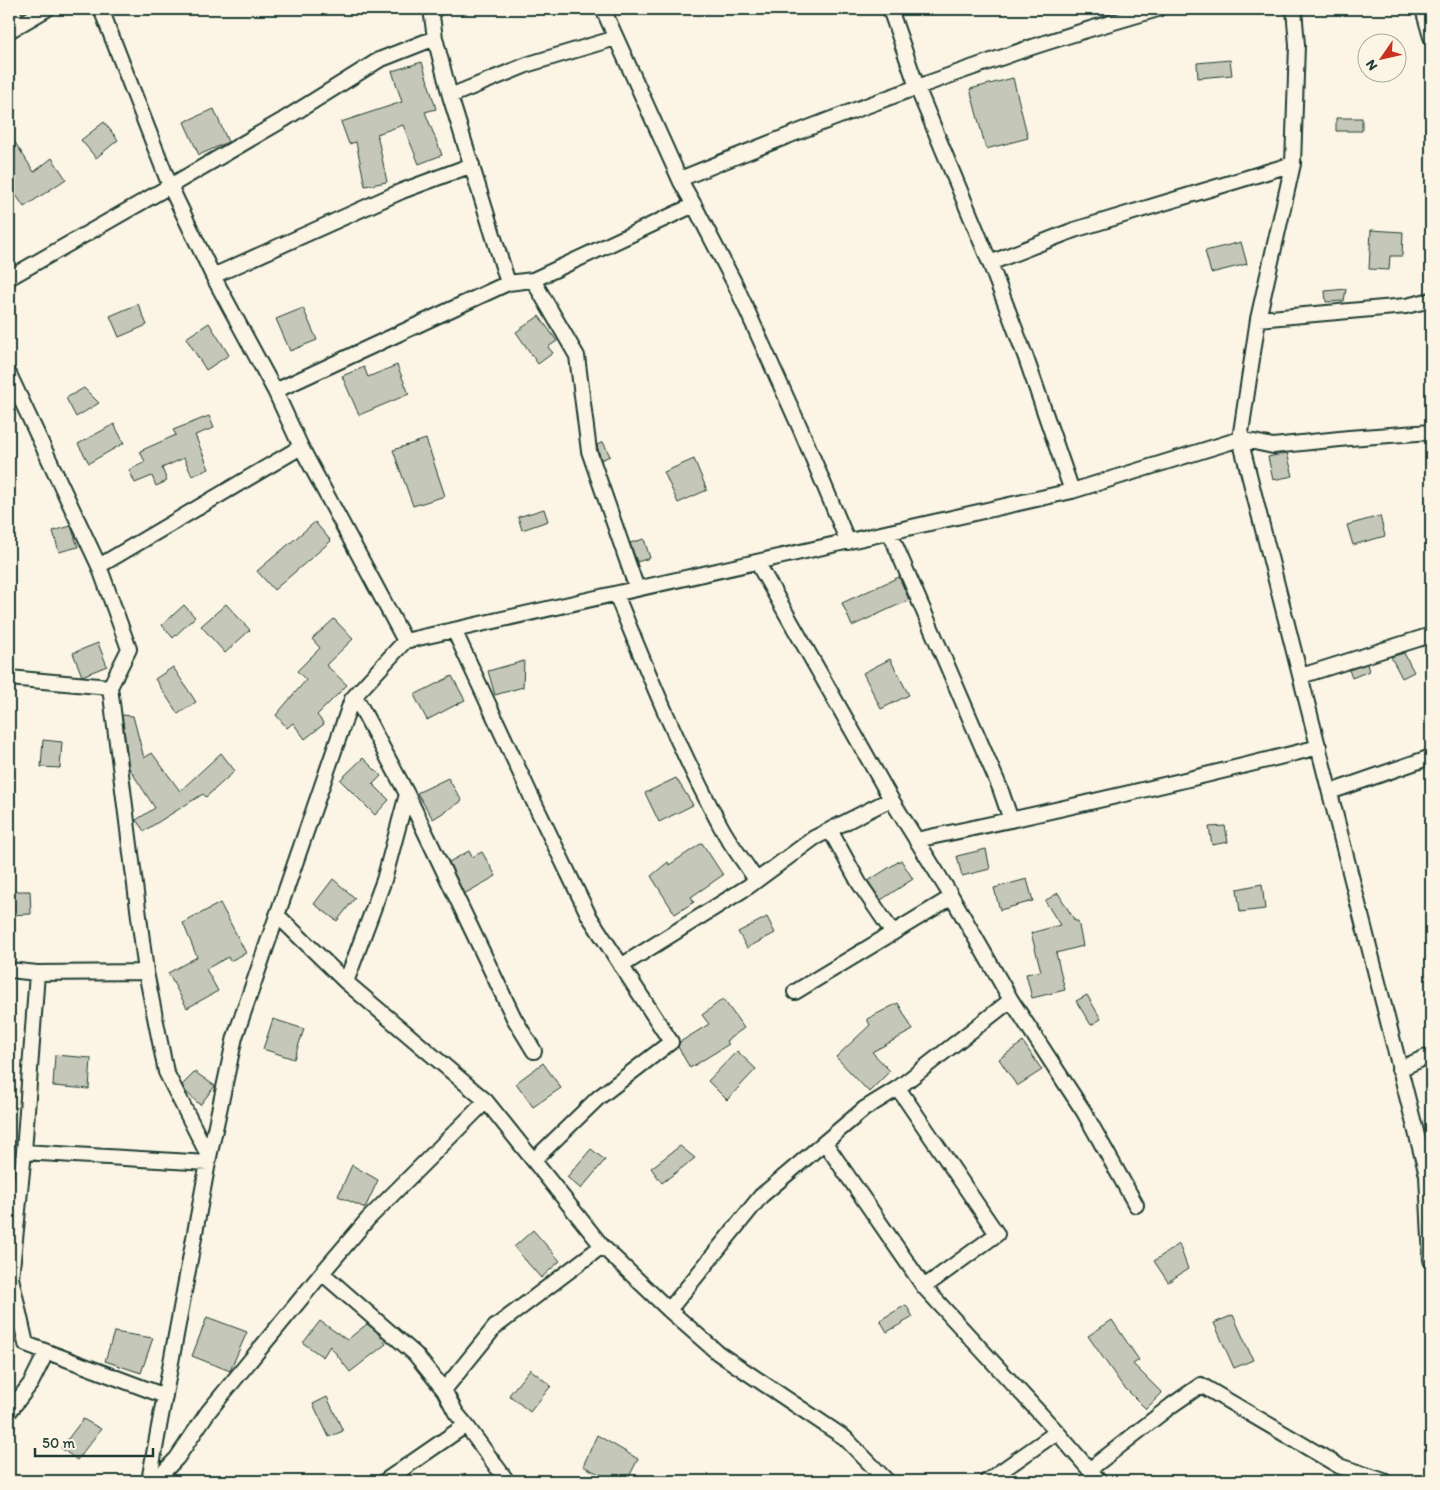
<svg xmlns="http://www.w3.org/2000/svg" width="1440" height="1490" viewBox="0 0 1440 1490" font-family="Itim,sans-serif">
<rect width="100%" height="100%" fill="#fcf5e5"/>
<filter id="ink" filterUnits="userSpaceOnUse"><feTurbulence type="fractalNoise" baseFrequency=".02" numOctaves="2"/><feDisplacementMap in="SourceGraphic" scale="10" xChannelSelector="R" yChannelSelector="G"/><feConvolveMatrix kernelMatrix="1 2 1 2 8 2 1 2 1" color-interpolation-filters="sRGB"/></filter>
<g filter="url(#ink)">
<path fill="#c5c7b9" stroke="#1f3d34" d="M 1230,60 L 1232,75 L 1198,78 L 1197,63 Z
M 422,62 L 436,109 L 425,112 L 442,155 L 419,164 L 403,125 L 377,134 L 387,182 L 365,186 L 356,142 L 349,144 L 341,122 L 402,102 L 392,71 Z
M 1013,78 L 1028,138 L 986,149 L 970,89 Z
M 214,109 L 228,142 L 199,155 L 184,122 Z
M 1336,118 L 1362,118 L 1362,131 L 1336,131 Z
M 104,122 L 118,140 L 96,158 L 81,140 Z
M 9,133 L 34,172 L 52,158 L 66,179 L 24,207 L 12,189 L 9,189 Z
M 1371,230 L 1403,232 L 1402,256 L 1390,256 L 1389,270 L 1369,269 Z
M 1241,242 L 1247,264 L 1211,273 L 1205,251 Z
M 1346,289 L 1344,301 L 1326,302 L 1325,291 Z
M 138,304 L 147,325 L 119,337 L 110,316 Z
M 303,308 L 317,340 L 290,351 L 276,319 Z
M 539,316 L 557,341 L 548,347 L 553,353 L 538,364 L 516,332 Z
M 209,323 L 229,355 L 206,370 L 186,338 Z
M 397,365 L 409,394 L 359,415 L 342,376 L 364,367 L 368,377 Z
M 84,388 L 99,403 L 76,417 L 66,398 Z
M 209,416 L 214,428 L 195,435 L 209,469 L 192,476 L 184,458 L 162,468 L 167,481 L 156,486 L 152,476 L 135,483 L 129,470 L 145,462 L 140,451 L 176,435 L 173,430 Z
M 114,424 L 124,443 L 89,463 L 78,444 Z
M 426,439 L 445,496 L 413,506 L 393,450 Z
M 603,442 L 610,456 L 601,460 L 597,445 Z
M 1287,453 L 1293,476 L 1273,480 L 1268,457 Z
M 694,459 L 707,490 L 678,503 L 664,472 Z
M 544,509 L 548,521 L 522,530 L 518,517 Z
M 1380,516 L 1385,536 L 1353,545 L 1347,525 Z
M 315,522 L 331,541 L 274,590 L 257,571 Z
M 71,526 L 78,547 L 59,552 L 53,531 Z
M 644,539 L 650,558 L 637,562 L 630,543 Z
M 899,577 L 909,600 L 852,626 L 842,603 Z
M 226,604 L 250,630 L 225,653 L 201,626 Z
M 184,605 L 195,617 L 173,638 L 162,625 Z
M 334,619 L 353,639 L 326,665 L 347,685 L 317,715 L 324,724 L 305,739 L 293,723 L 287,728 L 276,715 L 306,680 L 297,671 L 320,648 L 312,639 Z
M 98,643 L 107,666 L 82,676 L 73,653 Z
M 1404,653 L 1414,672 L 1402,678 L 1391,657 Z
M 890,659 L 909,695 L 881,709 L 863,673 Z
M 524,661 L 523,687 L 495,695 L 488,671 Z
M 1367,664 L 1369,671 L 1352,678 L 1349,670 Z
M 173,667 L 196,702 L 178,714 L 155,679 Z
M 452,676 L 465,700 L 427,720 L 414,695 Z
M 122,715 L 133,716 L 144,758 L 152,753 L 180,791 L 221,753 L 235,771 L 206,797 L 203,794 L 144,831 L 136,820 L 155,808 L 129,768 Z
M 43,740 L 62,742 L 60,768 L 41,767 Z
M 363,758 L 381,776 L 373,784 L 389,800 L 375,815 L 340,780 Z
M 448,778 L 462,801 L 433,819 L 417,793 Z
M 676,778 L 693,805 L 659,822 L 645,793 Z
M 1225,826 L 1228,842 L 1212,845 L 1209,827 Z
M 702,843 L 723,875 L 691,897 L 694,902 L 675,914 L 651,876 L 668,862 L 669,865 Z
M 986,849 L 990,869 L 962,876 L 957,856 Z
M 469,851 L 472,857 L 482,852 L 496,876 L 464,894 L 449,862 Z
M 901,860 L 913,879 L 881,900 L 868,881 Z
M 333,879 L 355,898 L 337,921 L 314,904 Z
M 1027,879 L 1033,901 L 1000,910 L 994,888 Z
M 1262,884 L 1265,909 L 1240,912 L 1237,889 Z
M 9,891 L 30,891 L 31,914 L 9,915 Z
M 1058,893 L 1075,921 L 1078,921 L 1083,946 L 1056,953 L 1065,990 L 1032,998 L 1026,974 L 1041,971 L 1031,933 L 1060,925 L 1045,901 Z
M 220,903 L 246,953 L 230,961 L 228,957 L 206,969 L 218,991 L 187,1008 L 168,973 L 197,957 L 183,923 Z
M 767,917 L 775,933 L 747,948 L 738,932 Z
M 1087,995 L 1101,1019 L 1091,1025 L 1076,1001 Z
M 723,999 L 744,1028 L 726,1041 L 729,1044 L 690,1068 L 678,1047 L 680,1042 L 709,1024 L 702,1015 Z
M 898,1003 L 913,1030 L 872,1052 L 890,1071 L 869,1092 L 836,1057 L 870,1025 L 867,1019 Z
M 273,1019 L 304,1029 L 294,1059 L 263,1049 Z
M 1023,1042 L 1042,1070 L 1017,1086 L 999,1059 Z
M 737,1051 L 756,1069 L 727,1100 L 708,1081 Z
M 55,1055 L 91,1058 L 89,1089 L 53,1086 Z
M 543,1063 L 561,1088 L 533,1107 L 516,1083 Z
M 195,1072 L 215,1086 L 200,1105 L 186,1092 L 182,1085 Z
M 680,1146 L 695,1158 L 662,1183 L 651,1168 Z
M 591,1149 L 605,1160 L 581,1189 L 567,1177 Z
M 352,1165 L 378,1180 L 365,1208 L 338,1196 Z
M 533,1230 L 560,1261 L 541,1278 L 514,1247 Z
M 1179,1244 L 1188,1269 L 1168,1282 L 1154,1261 Z
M 906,1305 L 913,1317 L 887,1332 L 880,1320 Z
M 1233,1315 L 1253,1360 L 1234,1368 L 1214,1323 Z
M 207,1317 L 247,1332 L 230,1371 L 192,1356 Z
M 1112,1320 L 1139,1360 L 1133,1364 L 1162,1393 L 1146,1409 L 1122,1385 L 1088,1336 Z
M 320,1321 L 347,1340 L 367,1324 L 376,1331 L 386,1344 L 350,1372 L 330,1346 L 323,1357 L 303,1343 Z
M 114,1332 L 153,1338 L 141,1373 L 105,1361 Z
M 530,1369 L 551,1386 L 530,1412 L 509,1395 Z
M 327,1397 L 343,1431 L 329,1437 L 313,1404 Z
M 83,1419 L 101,1429 L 77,1460 L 61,1448 Z
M 597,1435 L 638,1459 L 627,1481 L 613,1481 L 583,1466 Z"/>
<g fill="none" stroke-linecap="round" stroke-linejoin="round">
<defs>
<path id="street" d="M 11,9 L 19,25
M 101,9 L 170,186 L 213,276 L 275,391 L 301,447 L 405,641
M 431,9 L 435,38 L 450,96 L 508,283
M 890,9 L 917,87 L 990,263 L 1026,358 L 1072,491
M 1294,9 L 1297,45 L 1293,164 L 1258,319 L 1240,439 L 1427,1175 L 1431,1260
M 1423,9 L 1431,37
M 9,31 L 47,9
M 450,96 L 529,64 L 616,38
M 680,179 C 788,135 896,93 1006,56 C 1056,38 1108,24 1158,9
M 694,205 L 736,286 L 801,430 L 848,542
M 990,263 L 1074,230 L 1293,164
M 213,276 L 402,191 L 472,165
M 9,278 L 170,186 L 283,120 L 379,60 L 435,38
M 533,280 L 577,356 L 589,451 L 637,589
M 1258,319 L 1406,306 L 1431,300
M 9,374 L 99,566 L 129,649 L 110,687 L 146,972 L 166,1072 L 209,1157
M 275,391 L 508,283 L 533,280 L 694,205 L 681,182 L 603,9
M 890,533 L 1000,788 L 1011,820
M 757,562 L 891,799 L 952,897 L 1011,1000 L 1084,1112 L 1136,1205
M 99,566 L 301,447
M 616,594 C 647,671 679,749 719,823 C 729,843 744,861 756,880
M 454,630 L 531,796 L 589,916 L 671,1042 L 598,1098 L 534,1160
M 1301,676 L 1431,635
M 9,678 L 110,687
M 355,696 L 407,794 L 514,1018 L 534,1051
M 1330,792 L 1431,757
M 830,830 L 859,883 L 893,933
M 916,840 C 1051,812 1185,781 1319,747
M 277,915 L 346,982 L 486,1101 L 602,1246 L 669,1310 L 718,1353 L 845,1438 L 887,1481
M 621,966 L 749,886 L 814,838 L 891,799
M 9,970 L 37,973 L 146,972
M 37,973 L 24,1152 L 11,1278 L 26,1344 L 165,1396
M 346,982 L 384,880 L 407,794
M 795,992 L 952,897
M 1399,1069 L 1431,1055
M 898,1088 L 997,1234 L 924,1287
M 825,1143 L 924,1287 L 1057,1432 L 1099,1481
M 24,1152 L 208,1163
M 322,1273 L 415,1354 L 444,1390 L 456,1413 L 466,1425 L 507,1481
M 669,1310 L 761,1196 L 864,1109 L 898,1088 L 1011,1000
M 444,1390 L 495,1327 L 602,1246
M 9,1412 L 31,1383 L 46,1353
M 1089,1470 L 1172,1405 L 1201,1385 L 1339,1466 L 1384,1481
M 149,1481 L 209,1157 L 235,1037 L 352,699 L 405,641 L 1072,491 L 1240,439 L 1273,446 L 1349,438 L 1431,432
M 155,1481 L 177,1458 L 208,1412 L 322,1273 L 368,1219 L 486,1101
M 385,1481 L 466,1425
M 987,1481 L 1057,1432"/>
</defs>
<use href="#street" stroke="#1f3d34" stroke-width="18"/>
<use href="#street" stroke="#fcf5e5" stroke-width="14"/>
</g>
</g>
<rect width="1440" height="1490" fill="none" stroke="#fcf5e5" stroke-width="30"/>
<rect x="15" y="15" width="1410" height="1460" fill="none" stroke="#1f3d34" stroke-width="2" filter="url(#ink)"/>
<g transform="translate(1382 58) rotate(236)"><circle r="24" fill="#fcf5e5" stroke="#a4ab9e"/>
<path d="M0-4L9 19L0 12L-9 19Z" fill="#c8321e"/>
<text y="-8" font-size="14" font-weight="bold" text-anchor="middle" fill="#1f3d34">N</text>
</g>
<path d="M35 1448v8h118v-8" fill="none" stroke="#1f3d34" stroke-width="2.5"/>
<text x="42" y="1448" font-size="15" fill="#1f3d34" stroke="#fcf5e5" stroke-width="4" paint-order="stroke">50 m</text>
</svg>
